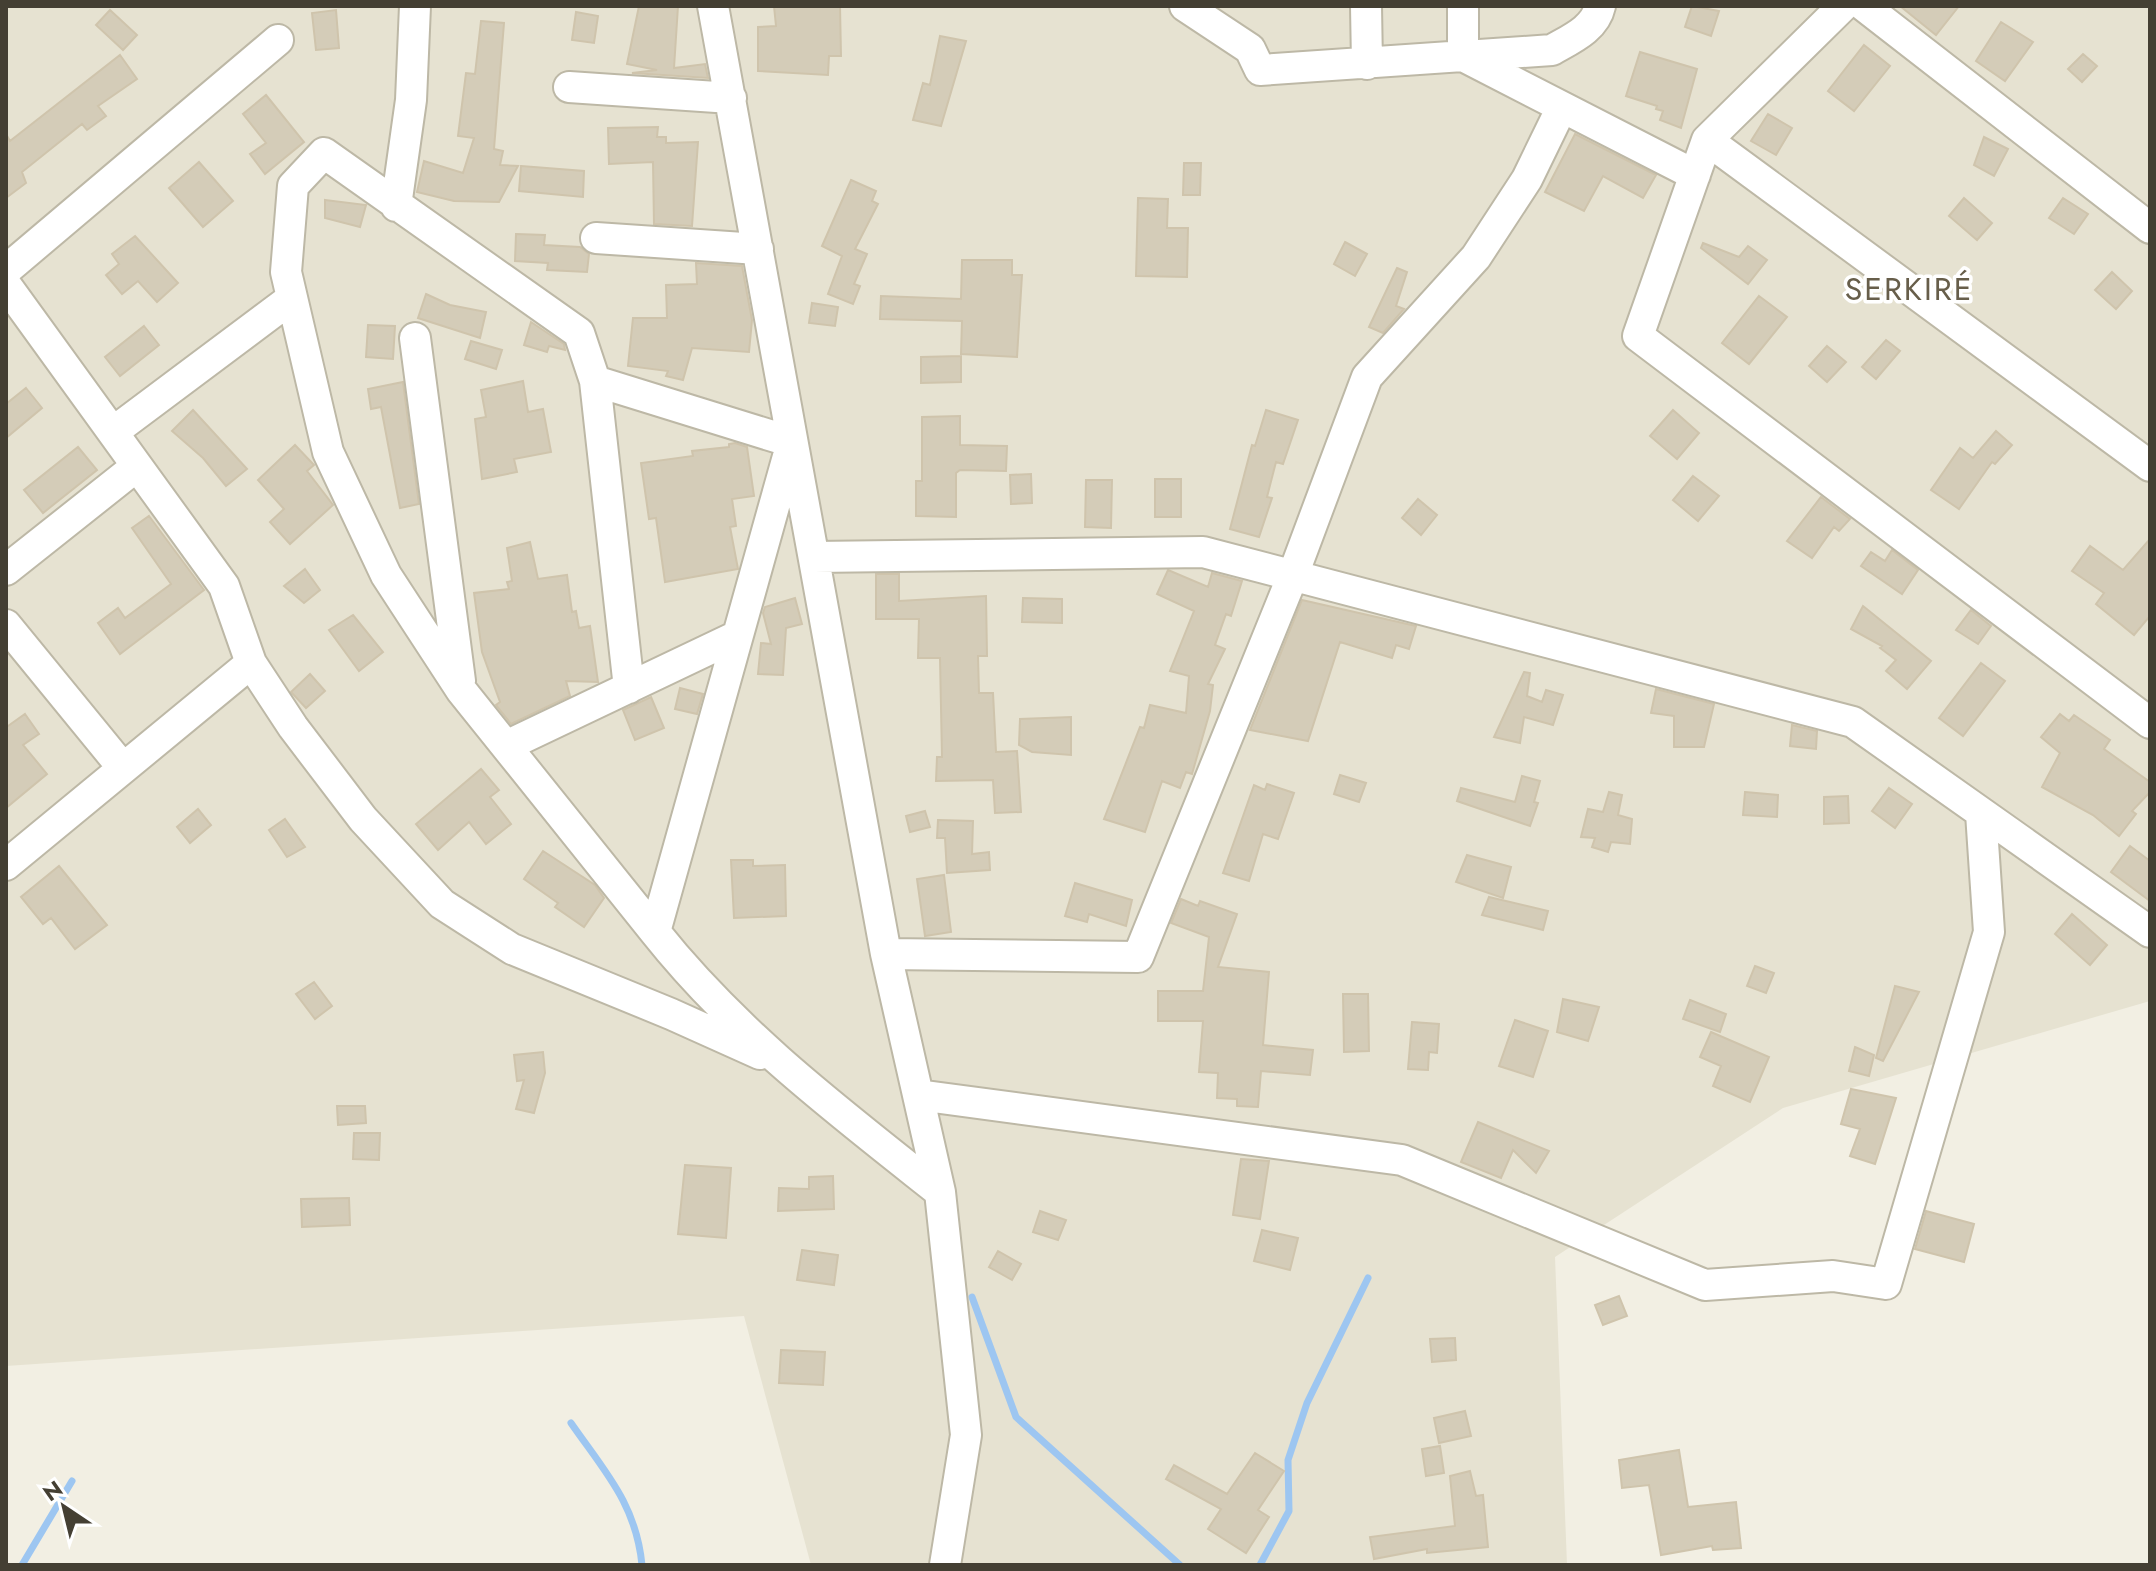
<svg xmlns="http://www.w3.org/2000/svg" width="2156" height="1571" viewBox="0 0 2156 1571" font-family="Jost,sans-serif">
<rect width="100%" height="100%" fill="#f2efe3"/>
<path fill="#e6e2d1" d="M 6,6 L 2150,6 L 2150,1001 L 1783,1108 L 1555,1257 L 1567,1565 L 811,1565 L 744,1316 L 6,1366 Z"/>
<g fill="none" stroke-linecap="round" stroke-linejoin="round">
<path stroke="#9dc6f1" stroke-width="7" d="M 972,1297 L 1016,1417 L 1180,1565
M 571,1423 C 605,1472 636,1504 642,1565
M 22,1565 L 72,1481
M 1260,1565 L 1289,1511 L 1288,1460 L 1307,1403 L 1368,1278"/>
</g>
<path fill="#d4ccb8" stroke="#cfc4ac" stroke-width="2" d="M 639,6 L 678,6 L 674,68 L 705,64 L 708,78 L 632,73 L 657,70 L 627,64 Z
M 774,6 L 840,6 L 841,56 L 829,56 L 828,75 L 758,71 L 758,27 L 776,26 Z
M 1692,6 L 1719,11 L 1711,36 L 1685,27 Z
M 1900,6 L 1959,6 L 1936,35 Z
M 110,10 L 137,35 L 123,50 L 96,25 Z
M 336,10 L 339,48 L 316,50 L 312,13 Z
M 576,12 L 598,16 L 594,43 L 572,40 Z
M 481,21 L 504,23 L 494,149 L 503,151 L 500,165 L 518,166 L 499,202 L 454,201 L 417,192 L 424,161 L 463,173 L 474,138 L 458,136 L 466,73 L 475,74 Z
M 2001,22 L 2033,42 L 2005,81 L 1976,61 Z
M 940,36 L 966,41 L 941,126 L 913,120 L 923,83 L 930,85 Z
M 1864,45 L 1890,66 L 1854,111 L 1828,91 Z
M 1640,52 L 1697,69 L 1681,128 L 1660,120 L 1663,111 L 1656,109 L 1657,106 L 1626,96 Z
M 2083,54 L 2097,66 L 2082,82 L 2068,69 Z
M 120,55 L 137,79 L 98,106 L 106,116 L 87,130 L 82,124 L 22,172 L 26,183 L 6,198 L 6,134 L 10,141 Z
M 266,95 L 304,142 L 265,174 L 250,154 L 266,143 L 243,114 Z
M 1768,114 L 1792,128 L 1776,155 L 1751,141 Z
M 658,127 L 657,137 L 666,137 L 666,143 L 698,142 L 692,226 L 654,224 L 653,162 L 609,164 L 608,128 Z
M 1575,134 L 1656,175 L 1643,198 L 1603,176 L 1584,211 L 1545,192 Z
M 1984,137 L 2008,149 L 1994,176 L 1974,165 Z
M 199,162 L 233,201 L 203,227 L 169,188 Z
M 1184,163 L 1201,163 L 1200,195 L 1183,195 Z
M 521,166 L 584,171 L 583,197 L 519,191 Z
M 851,180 L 876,191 L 872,201 L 878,204 L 855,249 L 867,254 L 854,284 L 860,286 L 853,304 L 828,294 L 842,256 L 822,246 Z
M 1138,198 L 1168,199 L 1167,228 L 1188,228 L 1187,277 L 1136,276 Z
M 1964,198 L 1992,223 L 1977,240 L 1949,216 Z
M 2063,198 L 2088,214 L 2074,234 L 2049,218 Z
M 325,200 L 366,205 L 360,227 L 325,218 Z
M 516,234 L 545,235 L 544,245 L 580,247 L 589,254 L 587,272 L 547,270 L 548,263 L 515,261 Z
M 135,236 L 178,283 L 157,302 L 138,281 L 122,294 L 106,275 L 119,264 L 112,254 Z
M 1345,242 L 1367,254 L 1355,276 L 1334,264 Z
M 1703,243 L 1739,257 L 1748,246 L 1767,260 L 1748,284 L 1701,248 Z
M 962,260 L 1012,260 L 1012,275 L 1022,275 L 1017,357 L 961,354 L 962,321 L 880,319 L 881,296 L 961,299 Z
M 696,263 L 742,266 L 752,320 L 749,352 L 692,348 L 683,380 L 666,376 L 668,371 L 628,366 L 633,318 L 667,318 L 666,285 L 697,284 Z
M 1397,268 L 1407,272 L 1396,306 L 1404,309 L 1383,333 L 1369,327 Z
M 2112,272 L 2132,291 L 2116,309 L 2095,290 Z
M 426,294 L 450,305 L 486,312 L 480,338 L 418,318 Z
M 1759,296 L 1787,317 L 1749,364 L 1722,343 Z
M 812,303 L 838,307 L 835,326 L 809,323 Z
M 531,322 L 564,344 L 565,350 L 549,346 L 547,352 L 524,345 Z
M 368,325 L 395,326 L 393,359 L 366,357 Z
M 144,326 L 159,345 L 120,376 L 105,357 Z
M 1886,340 L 1900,351 L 1876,379 L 1862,367 Z
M 471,341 L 502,350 L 496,369 L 465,359 Z
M 1827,346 L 1846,362 L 1827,382 L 1809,366 Z
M 961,356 L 961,382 L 921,383 L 921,357 Z
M 523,381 L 528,412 L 543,409 L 551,452 L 514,459 L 517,472 L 482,479 L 475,419 L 486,417 L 481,390 Z
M 403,382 L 419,504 L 400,508 L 381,407 L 371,409 L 368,389 Z
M 26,388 L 42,408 L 6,438 L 6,404 Z
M 193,410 L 247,469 L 226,486 L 203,458 L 172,431 Z
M 1266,410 L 1298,420 L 1283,464 L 1276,462 L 1267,497 L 1272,498 L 1259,537 L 1230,529 L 1252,445 L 1255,446 Z
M 1673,410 L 1699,433 L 1677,459 L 1650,436 Z
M 960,416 L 960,445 L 1007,446 L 1006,471 L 960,470 L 956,473 L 956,517 L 916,516 L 916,481 L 922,481 L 922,417 Z
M 1996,431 L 2012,445 L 1995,464 L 1992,462 L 1959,509 L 1931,490 L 1960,448 L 1973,458 Z
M 735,443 L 747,447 L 754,496 L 732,499 L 736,526 L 730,527 L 738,569 L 665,582 L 656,518 L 649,519 L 641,463 L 693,456 L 692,451 L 729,447 L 729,444 Z
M 295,445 L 314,465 L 307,471 L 333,505 L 290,544 L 270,522 L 284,509 L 258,480 Z
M 78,447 L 97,470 L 43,513 L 24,490 Z
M 1031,474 L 1032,503 L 1011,504 L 1010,475 Z
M 1693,476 L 1719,496 L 1698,521 L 1673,500 Z
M 1155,479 L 1181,479 L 1181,517 L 1155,517 Z
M 1086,480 L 1112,480 L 1111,528 L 1085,527 Z
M 1821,497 L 1850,519 L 1839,531 L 1834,527 L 1812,558 L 1787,541 Z
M 1418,499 L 1437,515 L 1421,535 L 1402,518 Z
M 149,516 L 204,590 L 120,654 L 98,623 L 118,608 L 125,618 L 171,584 L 132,528 Z
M 2150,539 L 2150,616 L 2134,635 L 2096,604 L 2104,593 L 2072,571 L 2090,546 L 2123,570 Z
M 530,542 L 538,579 L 567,575 L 572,612 L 576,611 L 579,628 L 590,626 L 598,682 L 566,681 L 570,696 L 511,724 L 496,705 L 500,702 L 482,652 L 474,593 L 509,589 L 507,582 L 512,581 L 507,548 Z
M 1892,550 L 1918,570 L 1902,594 L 1861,566 L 1871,552 L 1885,561 Z
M 305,569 L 320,590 L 304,603 L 284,586 Z
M 1168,570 L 1208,587 L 1212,573 L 1242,581 L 1231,616 L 1226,614 L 1215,645 L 1225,649 L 1208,684 L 1213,685 L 1210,711 L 1192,774 L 1186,772 L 1180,788 L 1162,781 L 1145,832 L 1104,819 L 1140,727 L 1144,728 L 1150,705 L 1186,713 L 1189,676 L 1170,671 L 1194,611 L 1157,594 Z
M 876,574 L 899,574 L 899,601 L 986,596 L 987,656 L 978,656 L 979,693 L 993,693 L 996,752 L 1017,751 L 1021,812 L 995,813 L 993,780 L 936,781 L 937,757 L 942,757 L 940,658 L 918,658 L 919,619 L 876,619 Z
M 795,598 L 802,624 L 786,628 L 783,675 L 758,674 L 761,643 L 771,644 L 763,613 L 765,607 Z
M 1023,598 L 1062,599 L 1062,623 L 1022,622 Z
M 1302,600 L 1416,626 L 1409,649 L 1396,645 L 1392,658 L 1340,642 L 1308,741 L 1250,730 Z
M 1863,606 L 1931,661 L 1907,689 L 1886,671 L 1896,660 L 1880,648 L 1882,646 L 1851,629 Z
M 1971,610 L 1991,626 L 1978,644 L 1956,630 Z
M 353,615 L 383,652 L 359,671 L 329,630 Z
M 1981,663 L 2005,681 L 1963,736 L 1939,718 Z
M 1524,672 L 1530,673 L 1527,696 L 1542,702 L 1546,690 L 1563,695 L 1553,725 L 1524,717 L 1520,743 L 1494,737 Z
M 310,674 L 325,691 L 306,708 L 291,692 Z
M 680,688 L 703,694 L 697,714 L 675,709 Z
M 1656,689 L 1714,704 L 1704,747 L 1674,747 L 1674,716 L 1651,713 Z
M 651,697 L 664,728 L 635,740 L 623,710 Z
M 25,714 L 39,734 L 23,745 L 47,774 L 6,808 L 6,724 L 8,726 Z
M 2060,714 L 2069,721 L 2074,715 L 2110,740 L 2104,749 L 2150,782 L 2150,792 L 2132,811 L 2136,814 L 2119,836 L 2093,815 L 2042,787 L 2060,753 L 2041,737 Z
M 1071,717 L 1071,755 L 1032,752 L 1019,745 L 1020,719 Z
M 1792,725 L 1817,731 L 1816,749 L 1790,746 Z
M 481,769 L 499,790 L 490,797 L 511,824 L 486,844 L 469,822 L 438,850 L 416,824 Z
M 1340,775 L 1366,783 L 1359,802 L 1334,794 Z
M 1522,776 L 1540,781 L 1534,802 L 1538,803 L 1530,826 L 1457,801 L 1461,788 L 1515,802 Z
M 1267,784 L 1294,793 L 1278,839 L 1263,834 L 1249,881 L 1223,873 L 1254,785 L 1265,790 Z
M 1889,788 L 1912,804 L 1895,828 L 1872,811 Z
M 1609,792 L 1622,795 L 1618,815 L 1632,819 L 1630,844 L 1611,842 L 1608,852 L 1592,847 L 1595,838 L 1581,837 L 1588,809 L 1603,812 Z
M 1745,792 L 1778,795 L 1777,817 L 1743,815 Z
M 1848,796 L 1849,823 L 1824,824 L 1824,797 Z
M 198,809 L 211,825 L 190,843 L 177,827 Z
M 925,811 L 930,827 L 910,832 L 906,816 Z
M 285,819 L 305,847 L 287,857 L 269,830 Z
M 938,820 L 973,821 L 972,854 L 989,852 L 990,870 L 947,873 L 945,838 L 937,838 Z
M 2130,846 L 2150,861 L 2150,901 L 2111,872 Z
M 543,851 L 595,885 L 604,898 L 584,927 L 555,907 L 558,903 L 524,879 Z
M 1467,855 L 1511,867 L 1503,898 L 1456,882 Z
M 731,860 L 753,860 L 753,866 L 785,865 L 786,916 L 734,918 Z
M 59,866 L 107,925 L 75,949 L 51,918 L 43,924 L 21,897 Z
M 944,875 L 951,932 L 925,936 L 917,879 Z
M 1075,883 L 1132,900 L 1126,926 L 1089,914 L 1087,922 L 1065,916 Z
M 1489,897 L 1548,911 L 1543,930 L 1482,915 Z
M 1181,899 L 1198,906 L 1200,901 L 1237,914 L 1218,967 L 1269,972 L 1263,1045 L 1313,1050 L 1310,1075 L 1261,1071 L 1258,1107 L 1237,1106 L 1237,1099 L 1217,1098 L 1218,1073 L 1199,1072 L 1203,1021 L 1158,1021 L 1158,991 L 1203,991 L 1209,937 L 1171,923 Z
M 2072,914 L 2107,945 L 2090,965 L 2055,934 Z
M 1755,966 L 1774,973 L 1766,993 L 1747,986 Z
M 314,982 L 332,1006 L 315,1019 L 296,994 Z
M 1895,986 L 1919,992 L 1883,1061 L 1876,1058 Z
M 1343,994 L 1368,994 L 1369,1051 L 1344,1052 Z
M 1563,999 L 1599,1007 L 1588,1041 L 1557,1032 Z
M 1690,1000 L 1726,1014 L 1720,1032 L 1683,1019 Z
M 1515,1020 L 1548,1031 L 1533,1077 L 1499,1066 Z
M 1412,1022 L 1439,1024 L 1437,1053 L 1429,1052 L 1428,1070 L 1408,1069 Z
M 1711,1032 L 1769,1057 L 1750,1102 L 1713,1086 L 1721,1066 L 1700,1057 Z
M 1855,1047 L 1874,1055 L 1869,1076 L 1849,1071 Z
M 543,1052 L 545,1073 L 534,1113 L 516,1109 L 524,1080 L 517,1081 L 514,1055 Z
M 1851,1089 L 1896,1098 L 1875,1164 L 1850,1156 L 1860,1129 L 1841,1124 Z
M 337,1106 L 365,1106 L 366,1123 L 338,1125 Z
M 1478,1122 L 1549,1151 L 1536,1173 L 1513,1150 L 1501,1178 L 1461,1162 Z
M 354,1133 L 380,1133 L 379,1160 L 353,1159 Z
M 1241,1159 L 1269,1161 L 1260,1219 L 1233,1215 Z
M 685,1165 L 731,1168 L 726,1238 L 678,1234 Z
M 833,1176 L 834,1209 L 778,1211 L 779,1188 L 809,1189 L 809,1177 Z
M 349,1198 L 350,1225 L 302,1227 L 301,1199 Z
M 1040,1211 L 1066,1220 L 1058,1240 L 1033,1232 Z
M 1926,1211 L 1974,1224 L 1964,1262 L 1915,1249 Z
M 1262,1230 L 1298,1238 L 1290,1270 L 1254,1261 Z
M 802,1250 L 838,1255 L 834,1285 L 797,1280 Z
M 998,1251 L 1021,1264 L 1012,1280 L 989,1267 Z
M 1619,1296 L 1627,1316 L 1603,1325 L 1595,1305 Z
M 1455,1338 L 1456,1360 L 1432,1362 L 1430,1339 Z
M 781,1350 L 825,1352 L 823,1385 L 779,1383 Z
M 1465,1411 L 1471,1436 L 1439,1443 L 1434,1418 Z
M 1440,1446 L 1444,1473 L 1426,1476 L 1422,1449 Z
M 1679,1450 L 1688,1507 L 1736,1502 L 1741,1548 L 1713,1550 L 1712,1546 L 1661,1555 L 1649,1485 L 1622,1488 L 1619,1460 Z
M 1255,1453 L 1284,1471 L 1258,1510 L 1269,1517 L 1246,1553 L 1208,1529 L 1221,1509 L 1166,1479 L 1174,1465 L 1227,1494 Z
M 1470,1471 L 1476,1496 L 1483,1495 L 1488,1547 L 1427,1553 L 1427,1549 L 1374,1559 L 1370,1537 L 1455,1526 L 1450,1476 Z"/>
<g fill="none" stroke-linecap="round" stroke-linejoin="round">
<defs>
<path id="minor" d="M 713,6 L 886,954 L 940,1192 L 966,1435 L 945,1565
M 1185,6 L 1250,49 L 1260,70 L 1552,50 C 1571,39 1595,29 1600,6
M 1366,6 L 1367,64
M 1463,6 L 1463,56 L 1695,175
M 1843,6 L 1707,140 L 1638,336 L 2150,723
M 1864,6 L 2150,228
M 569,87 L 731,98
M 1707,140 L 2150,466
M 396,206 L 411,100 L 415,6
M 596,238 L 758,249
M 6,270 L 278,40
M 6,285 L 224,586 L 251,663 L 293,727 L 363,819 L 442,904 L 512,949 L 671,1014 L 760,1054
M 415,338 L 460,681
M 595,381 L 629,688
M 113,432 L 292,298
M 814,557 L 1203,552 L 1853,722 L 2150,932
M 6,570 L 137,466
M 6,625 L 123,768
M 506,746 L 737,636
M 6,865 L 251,663
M 655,932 L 792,442 L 595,381 L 579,333 L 324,153 L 293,186 L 286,272 L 328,452 L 386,575 L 461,690 L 655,932 C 736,1034 839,1112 940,1192
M 886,954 L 1138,957 L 1293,575 L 1367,377 L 1476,257 L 1527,179 L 1562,107
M 918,1095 L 1402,1160 L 1705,1285 L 1833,1276 L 1886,1284 L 1989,932 L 1981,813"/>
</defs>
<use href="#minor" stroke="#bdb8a6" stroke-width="34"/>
<use href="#minor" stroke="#fff" stroke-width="30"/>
</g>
<g text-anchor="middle" stroke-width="7" stroke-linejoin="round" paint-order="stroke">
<g font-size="32" letter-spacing="2" fill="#675e4a" stroke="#fff">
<text x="1909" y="300">SERKIRÉ</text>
</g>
</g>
<rect width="2156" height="1571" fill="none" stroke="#443f33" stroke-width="16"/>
<g transform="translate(64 1507) rotate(325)" stroke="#ffffff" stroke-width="6" paint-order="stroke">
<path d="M0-6L14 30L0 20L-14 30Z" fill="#443f33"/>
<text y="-12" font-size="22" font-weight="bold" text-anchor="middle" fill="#443f33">N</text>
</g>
</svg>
